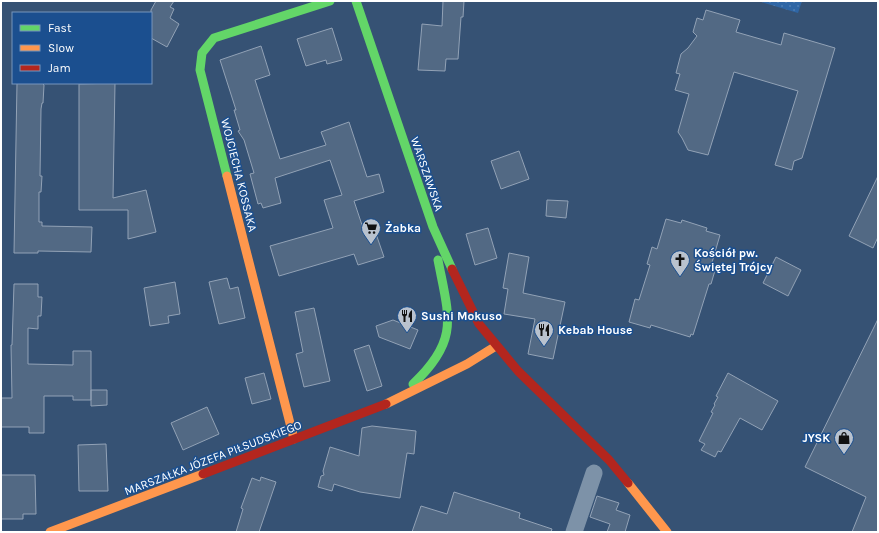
<svg xmlns="http://www.w3.org/2000/svg" width="879" height="533" viewBox="0 0 879 533" font-family="Karla,sans-serif">
<defs>
<pattern id="park-dots" width="8" height="8" patternUnits="userSpaceOnUse"><rect width="8" height="8" fill="#2f66a5"/><path d="M2 2h.1M6 6h.1" fill="none" stroke="#4e7db2" stroke-width="1.8" stroke-linecap="round"/></pattern>
</defs>
<rect width="100%" height="100%" fill="#365274"/>
<path fill="url(#park-dots)" d="M 758,1 L 802,1 L 798,13 Z"/>
<path fill="#526984" stroke="#92a2b6" d="M 156,1 L 174,1 L 170,7 L 174,9 L 170,18 L 179,24 L 167,47 L 151,38 L 151,10 Z
M 443,1 L 464,1 L 463,17 L 461,17 L 458,59 L 446,59 L 445,71 L 418,70 L 422,24 L 442,26 Z
M 706,10 L 740,20 L 736,32 L 781,45 L 784,33 L 835,48 L 802,158 L 794,161 L 792,170 L 775,165 L 798,91 L 734,72 L 708,155 L 688,150 L 682,138 L 678,132 L 689,94 L 675,90 L 680,74 L 676,73 L 681,54 L 688,48 L 697,36 L 693,32 L 697,18 L 703,20 Z
M 332,28 L 342,60 L 327,64 L 326,60 L 306,66 L 297,39 Z
M 261,46 L 270,75 L 255,80 L 280,159 L 326,145 L 321,132 L 349,122 L 367,177 L 379,174 L 384,192 L 354,201 L 364,231 L 374,228 L 384,257 L 358,265 L 354,254 L 279,276 L 270,246 L 333,228 L 324,200 L 342,195 L 330,160 L 275,178 L 281,203 L 263,208 L 261,203 L 258,204 L 250,174 L 254,173 L 244,140 L 238,131 L 240,130 L 234,110 L 236,110 L 220,60 Z
M 17,83 L 42,83 L 44,85 L 43,103 L 42,103 L 41,109 L 40,176 L 42,176 L 41,192 L 39,192 L 39,222 L 42,222 L 42,226 L 92,227 L 91,252 L 38,251 L 38,253 L 14,253 Z
M 115,83 L 113,198 L 146,190 L 156,232 L 128,239 L 128,210 L 79,210 L 79,84 Z
M 519,151 L 529,179 L 501,189 L 491,161 Z
M 878,176 L 878,237 L 873,248 L 849,236 Z
M 547,200 L 568,201 L 566,218 L 546,216 Z
M 666,219 L 681,223 L 682,220 L 707,228 L 706,231 L 720,235 L 711,266 L 716,267 L 711,284 L 709,284 L 693,335 L 691,334 L 690,337 L 651,325 L 650,328 L 629,322 L 635,299 L 639,300 L 650,265 L 647,264 L 652,247 L 657,249 Z
M 488,228 L 497,258 L 475,265 L 466,234 Z
M 509,253 L 529,257 L 523,293 L 565,302 L 553,359 L 528,354 L 535,319 L 504,314 L 508,289 L 503,288 Z
M 776,257 L 801,270 L 788,296 L 763,283 Z
M 227,278 L 230,289 L 238,287 L 245,318 L 219,324 L 209,282 Z
M 175,282 L 180,314 L 168,316 L 169,323 L 150,326 L 144,288 Z
M 14,284 L 38,284 L 38,297 L 42,297 L 41,316 L 38,316 L 38,329 L 28,328 L 28,364 L 73,365 L 73,351 L 91,351 L 91,400 L 73,400 L 73,396 L 44,396 L 44,433 L 29,433 L 29,427 L 1,427 L 1,398 L 12,398 L 11,345 L 12,345 Z
M 314,308 L 330,381 L 304,387 L 296,354 L 303,352 L 295,312 Z
M 878,319 L 878,532 L 852,532 L 866,497 L 805,467 Z
M 393,320 L 418,330 L 410,349 L 379,337 L 376,326 Z
M 369,345 L 382,386 L 367,391 L 354,350 Z
M 264,373 L 271,399 L 252,404 L 245,378 Z
M 728,373 L 778,401 L 762,430 L 740,418 L 721,452 L 718,451 L 715,457 L 701,450 L 705,444 L 699,441 L 713,413 L 711,412 L 715,405 L 714,404 L 718,397 L 716,396 Z
M 91,390 L 107,390 L 107,405 L 91,406 Z
M 207,407 L 219,434 L 183,450 L 171,423 Z
M 372,426 L 416,431 L 414,454 L 407,453 L 400,498 L 360,492 L 334,484 L 332,491 L 318,487 L 321,476 L 324,475 L 323,471 L 330,447 L 359,456 L 362,428 Z
M 106,444 L 108,491 L 79,491 L 78,445 Z
M 1,475 L 35,475 L 36,514 L 23,514 L 23,519 L 1,519 Z
M 261,477 L 276,482 L 259,532 L 236,532 L 243,509 L 241,508 L 252,478 L 260,481 Z
M 454,492 L 520,513 L 519,518 L 552,529 L 551,532 L 412,532 L 421,506 L 447,514 Z
M 597,496 L 619,503 L 616,510 L 630,515 L 625,532 L 607,532 L 610,524 L 590,517 Z"/>
<g fill="none" stroke-linecap="round" stroke-linejoin="round">
<path stroke="#7d92a8" stroke-width="17" d="M 574,532 L 594,473"/>
<path stroke="#63d668" stroke-width="9" d="M 356,1 L 433,227 L 452,269
M 227,176 L 200,70 L 202,53 L 214,38 L 330,1
M 413,384 C 460,340 449,317 438,260"/>
<path stroke="#ff974d" stroke-width="9" d="M 227,176 L 294,439
M 386,404 L 467,364 L 496,346
M 628,483 L 667,532
M 50,532 L 203,474"/>
<path stroke="#b3261e" stroke-width="9" d="M 452,269 L 479,324 L 518,371 L 609,460 L 628,483
M 203,474 L 386,404"/>
</g>
<defs>
<symbol id="supermarket-pin" viewBox="-11 -11 22 30"><path d="M0 17L-7.5 6A9.5 9.5 0 1 1 7.5 6Z" fill="#b9c2ce" stroke="#1b4f8f"/><path d="M-6-5.5h2.5l.6 2H6L4.5 2H-2.5L-4.4-4H-6ZM-1.5 3.2a1.3 1.3 0 1 0 .1 0ZM3 3.2a1.3 1.3 0 1 0 .1 0Z" fill="#111"/></symbol>
<symbol id="church-pin" viewBox="-11 -11 22 30"><path d="M0 17L-7.5 6A9.5 9.5 0 1 1 7.5 6Z" fill="#b9c2ce" stroke="#1b4f8f"/><path d="M-1.2-6h2.4v3.5h3.3v2.4h-3.3V6h-2.4V-.1h-3.3v-2.4h3.3Z" fill="#111"/></symbol>
<symbol id="restaurant-pin" viewBox="-11 -11 22 30"><path d="M0 17L-7.5 6A9.5 9.5 0 1 1 7.5 6Z" fill="#b9c2ce" stroke="#1b4f8f"/><path d="M-5-6h1v4h1v-4h1v4h1v-4h1v5L-1.5 .5V6h-2V.5L-5-1ZM5-6V6H3V1.5H1.5Q1.5-4 5-6Z" fill="#111"/></symbol>
<symbol id="shop-pin" viewBox="-11 -11 22 30"><path d="M0 17L-7.5 6A9.5 9.5 0 1 1 7.5 6Z" fill="#b9c2ce" stroke="#1b4f8f"/><path d="M-5-2.5h2.3a2.7 3.5 0 0 1 5.4 0H5L5.5 6h-11ZM-1.5-2.5h3a1.5 2.3 0 0 0-3 0Z" fill="#111"/></symbol>
</defs>
<g fill-rule="evenodd">
<use href="#supermarket-pin" x="360" y="217" width="22" height="30"/>
<use href="#church-pin" x="669" y="249" width="22" height="30"/>
<use href="#restaurant-pin" x="396" y="305" width="22" height="30"/>
<use href="#restaurant-pin" x="533" y="319" width="22" height="30"/>
<use href="#shop-pin" x="833" y="427" width="22" height="30"/>
</g>
<g text-anchor="middle" stroke-width="3" stroke-linejoin="round" paint-order="stroke">
<g font-size="12" fill="#fff" stroke="#1b4f8f">
<text transform="translate(427 174) rotate(71)" y="4">WARSZAWSKA</text>
<text transform="translate(239 175) rotate(76)" y="4">WOJCIECHA KOSSAKA</text>
<text transform="translate(213 458) rotate(-21)" y="4">MARSZAŁKA JÓZEFA PIŁSUDSKIEGO</text>
</g>
<g font-size="12" font-weight="bold" fill="#fff" stroke="#1b4f8f" text-anchor="start">
<text x="385" y="232">Żabka</text>
<text x="694" y="257">Kościół pw.<tspan x="694" dy="14">Świętej Trójcy</tspan></text>
<text x="421" y="320">Sushi Mokuso</text>
<text x="558" y="334">Kebab House</text>
<text x="830" y="442" text-anchor="end">JYSK</text>
</g>
</g>
<rect width="879" height="533" fill="none" stroke="#ffffff" stroke-width="4"/>
<rect x="12" y="12" width="140" height="72" fill="#1b4f8f" stroke="#7695bc"/>
<rect x="20" y="25" width="20" height="6" fill="#63d668" stroke="#7695bc"/>
<text x="48" y="32" font-size="12" fill="#ffffff">Fast</text>
<rect x="20" y="45" width="20" height="6" fill="#ff974d" stroke="#7695bc"/>
<text x="48" y="52" font-size="12" fill="#ffffff">Slow</text>
<rect x="20" y="65" width="20" height="6" fill="#b3261e" stroke="#7695bc"/>
<text x="48" y="72" font-size="12" fill="#ffffff">Jam</text>
</svg>
